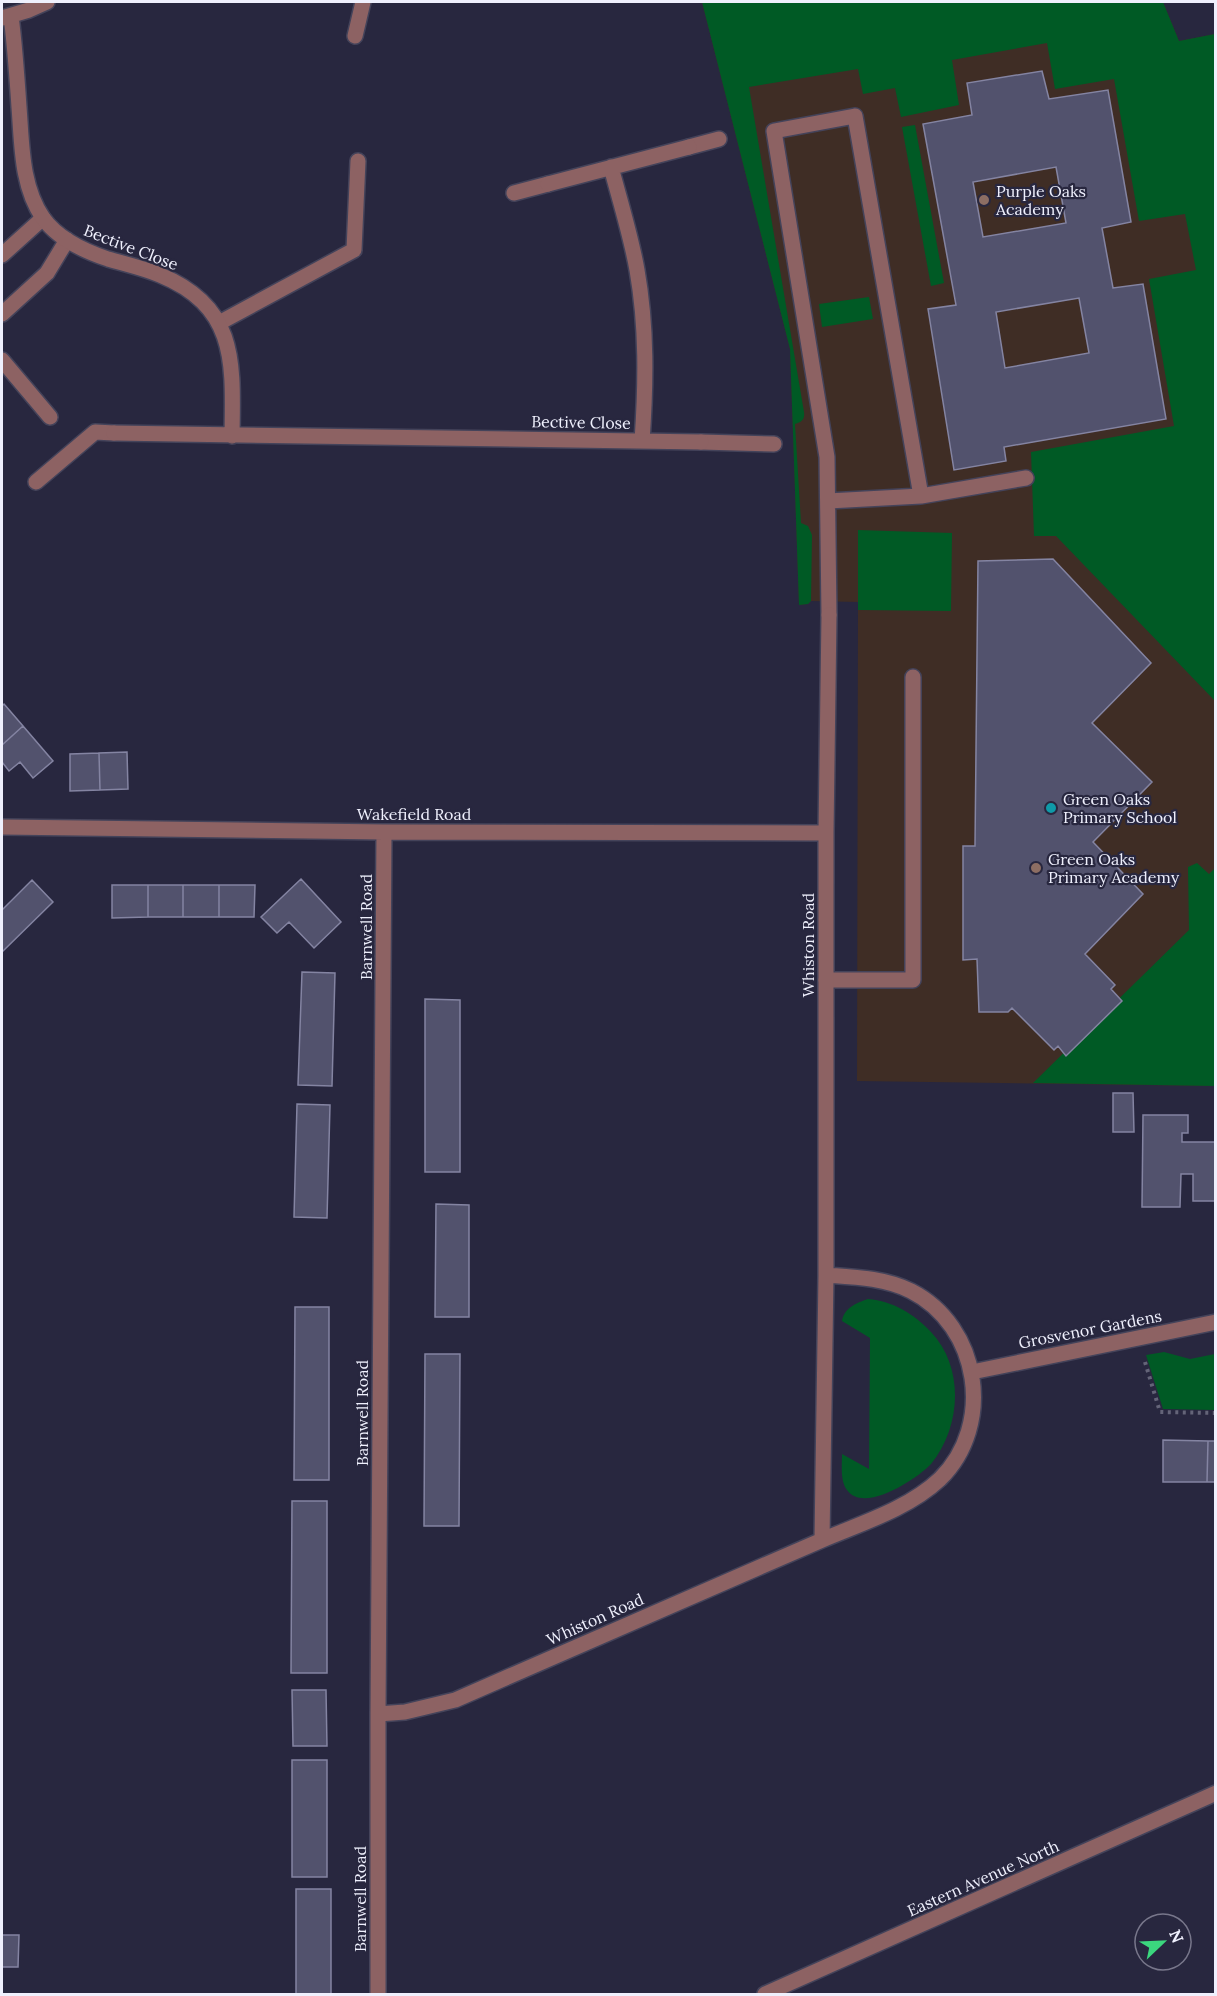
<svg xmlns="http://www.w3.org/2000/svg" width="1217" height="1996" viewBox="0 0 1217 1996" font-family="Lora,serif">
<rect width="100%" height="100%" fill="#28273f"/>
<path fill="#3f2d25" d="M 702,2 L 1163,2 L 1179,41 L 1215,34 L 1215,1086 L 857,1081 L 858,602 L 811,601 L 808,604 L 799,605 L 790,349 Z"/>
<path fill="#005a25" d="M 702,2 L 1163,2 L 1179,41 L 1215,34 L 1215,701 L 1056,536 L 1034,536 L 1031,452 L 1174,426 L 1149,279 L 1196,270 L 1185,214 L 1139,221 L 1114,79 L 1055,89 L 1047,43 L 952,60 L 959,105 L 901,117 L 895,88 L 863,94 L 858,69 L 749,87 L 804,412 C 805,419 802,422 795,424 L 801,523 L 808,526 L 812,535 L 811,601 L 808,604 L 799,605 L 790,349 Z
M 915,125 L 944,283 L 931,286 L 902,127 Z
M 869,297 L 873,319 L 822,327 L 819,304 Z
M 858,530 L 952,533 L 951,611 L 858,610 Z
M 1197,863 L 1209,874 L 1215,868 L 1215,1086 L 1033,1083 L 1189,930 L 1188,867 Z
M 868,1299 C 893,1301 914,1314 931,1332 C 965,1368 961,1427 931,1464 C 917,1479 864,1514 847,1490 C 840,1481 842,1465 842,1454 L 869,1469 L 870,1338 L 842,1321 C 844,1308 856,1303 868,1299 Z
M 1164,1352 L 1190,1359 L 1215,1354 L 1215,1410 L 1163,1409 L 1146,1355 Z"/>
<path fill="#52526d" stroke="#8484a2" stroke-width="1.5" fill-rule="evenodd" d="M 1042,71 L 1049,99 L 1108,90 L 1131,222 L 1102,228 L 1113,288 L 1143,284 L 1166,419 L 1004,447 L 1006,461 L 954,470 L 928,309 L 956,305 L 923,124 L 972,115 L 967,83 ZM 1056,167 L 1066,223 L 983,237 L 973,182 ZM 1079,298 L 1089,353 L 1005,368 L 996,312 Z
M 1053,559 L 1151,663 L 1092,723 L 1152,782 L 1093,842 L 1143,894 L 1085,954 L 1115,985 L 1111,989 L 1122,1001 L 1066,1056 L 1058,1046 L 1054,1050 L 1012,1008 L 1008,1012 L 979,1012 L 977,959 L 963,960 L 963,846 L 975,846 L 978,561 Z
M 4,704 L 23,726 L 2,745 L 2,706 Z
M 23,726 L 53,761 L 33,778 L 20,762 L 9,771 L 2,762 L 2,745 Z
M 127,752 L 128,789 L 100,790 L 99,753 Z
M 99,753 L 100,790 L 70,791 L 70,754 Z
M 301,879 L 341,922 L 314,948 L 289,922 L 277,933 L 261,917 Z
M 32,880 L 53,902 L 2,952 L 2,910 Z
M 112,885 L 148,885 L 148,917 L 112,918 Z
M 148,885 L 183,885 L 183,917 L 148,917 Z
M 183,885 L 219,885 L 219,917 L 183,917 Z
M 219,885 L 255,885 L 254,917 L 219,917 Z
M 302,972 L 335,973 L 332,1086 L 298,1085 Z
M 425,999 L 460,1000 L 460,1172 L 425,1172 Z
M 1113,1093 L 1133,1093 L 1134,1132 L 1113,1132 Z
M 297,1104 L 330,1105 L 327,1218 L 294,1217 Z
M 1143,1115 L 1188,1115 L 1188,1133 L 1182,1133 L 1182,1142 L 1216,1142 L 1216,1201 L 1193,1201 L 1193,1174 L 1181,1174 L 1180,1207 L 1142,1207 Z
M 436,1204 L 469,1205 L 469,1317 L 435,1317 Z
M 295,1307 L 329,1307 L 329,1480 L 294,1480 Z
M 425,1354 L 460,1354 L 459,1526 L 424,1526 Z
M 1163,1440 L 1208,1441 L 1207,1482 L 1163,1482 Z
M 1208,1441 L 1216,1441 L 1216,1482 L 1207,1482 Z
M 292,1501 L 327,1501 L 327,1673 L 291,1673 Z
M 292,1690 L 326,1690 L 327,1746 L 293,1746 Z
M 292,1760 L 327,1760 L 327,1877 L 292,1877 Z
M 296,1889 L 331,1889 L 331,1994 L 296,1994 Z
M 2,1935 L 19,1935 L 18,1967 L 2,1967 Z"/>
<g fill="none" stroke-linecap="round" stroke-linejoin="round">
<defs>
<path id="service" d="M 689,147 L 719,139
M 514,193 L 548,184
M 2,255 L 43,218
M 2,314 L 47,273 L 67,240
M 219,323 L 354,250 L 358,161
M 2,360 L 50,417
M 701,442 L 774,444
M 36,482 L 95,432 L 114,433
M 921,496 L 1026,478
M 828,501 L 921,496 L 855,116 L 774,131 L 827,457 L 829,615
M 826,980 L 913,980 L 913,677"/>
<path id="minor" d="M 11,16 C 15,47 17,77 19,107 C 22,144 21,186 43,218 C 58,239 84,251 108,259 C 125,264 143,268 160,275 C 238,307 233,364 232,436
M 2,18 L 29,10 L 47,2
M 355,36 L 363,2
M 611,167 C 620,201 631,236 637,270 C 647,327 646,384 642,441
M 548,184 L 689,147
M 114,433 L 701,442
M 2,827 L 384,832 L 826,833
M 972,1372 L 1216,1322
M 822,1540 C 862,1523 908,1509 940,1479 C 995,1425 980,1326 911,1291 C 885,1278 855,1277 826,1275
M 378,1714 L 405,1712 L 455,1700 L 822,1540 L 826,1275 L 826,833 L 829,615
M 378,1994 L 378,1714 L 384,832
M 765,1994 L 1216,1793"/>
</defs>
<use href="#service" stroke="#44435a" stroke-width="18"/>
<use href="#minor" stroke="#44435a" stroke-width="18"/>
<path stroke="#646478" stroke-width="4" stroke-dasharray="3 4.5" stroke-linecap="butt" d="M 1145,1362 L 1160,1412 L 1216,1413"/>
<use href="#service" stroke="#8d6263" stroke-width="15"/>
<use href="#minor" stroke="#8d6263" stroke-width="15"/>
</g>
<g fill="#8d6e63" stroke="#28273f" stroke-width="2">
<circle cx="984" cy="200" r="6"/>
<circle cx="1036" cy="868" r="6"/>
</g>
<circle fill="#0f9aa8" stroke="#28273f" stroke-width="2" cx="1051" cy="808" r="6"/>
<g text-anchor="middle" stroke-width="4.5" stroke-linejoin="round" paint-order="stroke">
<g font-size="16" fill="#eff0fd" stroke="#28273f" text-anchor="start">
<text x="996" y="197">Purple Oaks<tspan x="996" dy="18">Academy</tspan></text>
<text x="1063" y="805">Green Oaks<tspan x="1063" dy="18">Primary School</tspan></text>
<text x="1048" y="865">Green Oaks<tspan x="1048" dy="18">Primary Academy</tspan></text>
</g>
<g font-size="16" fill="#eff0fd" stroke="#28273f">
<text transform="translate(131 247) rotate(21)" y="6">Bective Close</text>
<text transform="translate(581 422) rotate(1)" y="6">Bective Close</text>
<text x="414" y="820">Wakefield Road</text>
<text transform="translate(366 927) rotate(-90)" y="6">Barnwell Road</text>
<text transform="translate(808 945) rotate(-90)" y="6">Whiston Road</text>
<text transform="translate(1090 1329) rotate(-11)" y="6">Grosvenor Gardens</text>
<text transform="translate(362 1413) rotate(-90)" y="6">Barnwell Road</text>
<text transform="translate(595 1619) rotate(-24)" y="6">Whiston Road</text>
<text transform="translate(983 1878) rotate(-24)" y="6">Eastern Avenue North</text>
<text transform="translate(360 1899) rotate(-90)" y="6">Barnwell Road</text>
</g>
</g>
<rect width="1217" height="1996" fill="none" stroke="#eff0fd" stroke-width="6"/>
<g transform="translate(1163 1942) rotate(67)"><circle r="28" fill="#28273f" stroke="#78778b" stroke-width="1.5"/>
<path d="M0-4.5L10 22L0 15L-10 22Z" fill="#3bd77e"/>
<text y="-9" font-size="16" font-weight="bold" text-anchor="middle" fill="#eff0fd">N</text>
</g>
</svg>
